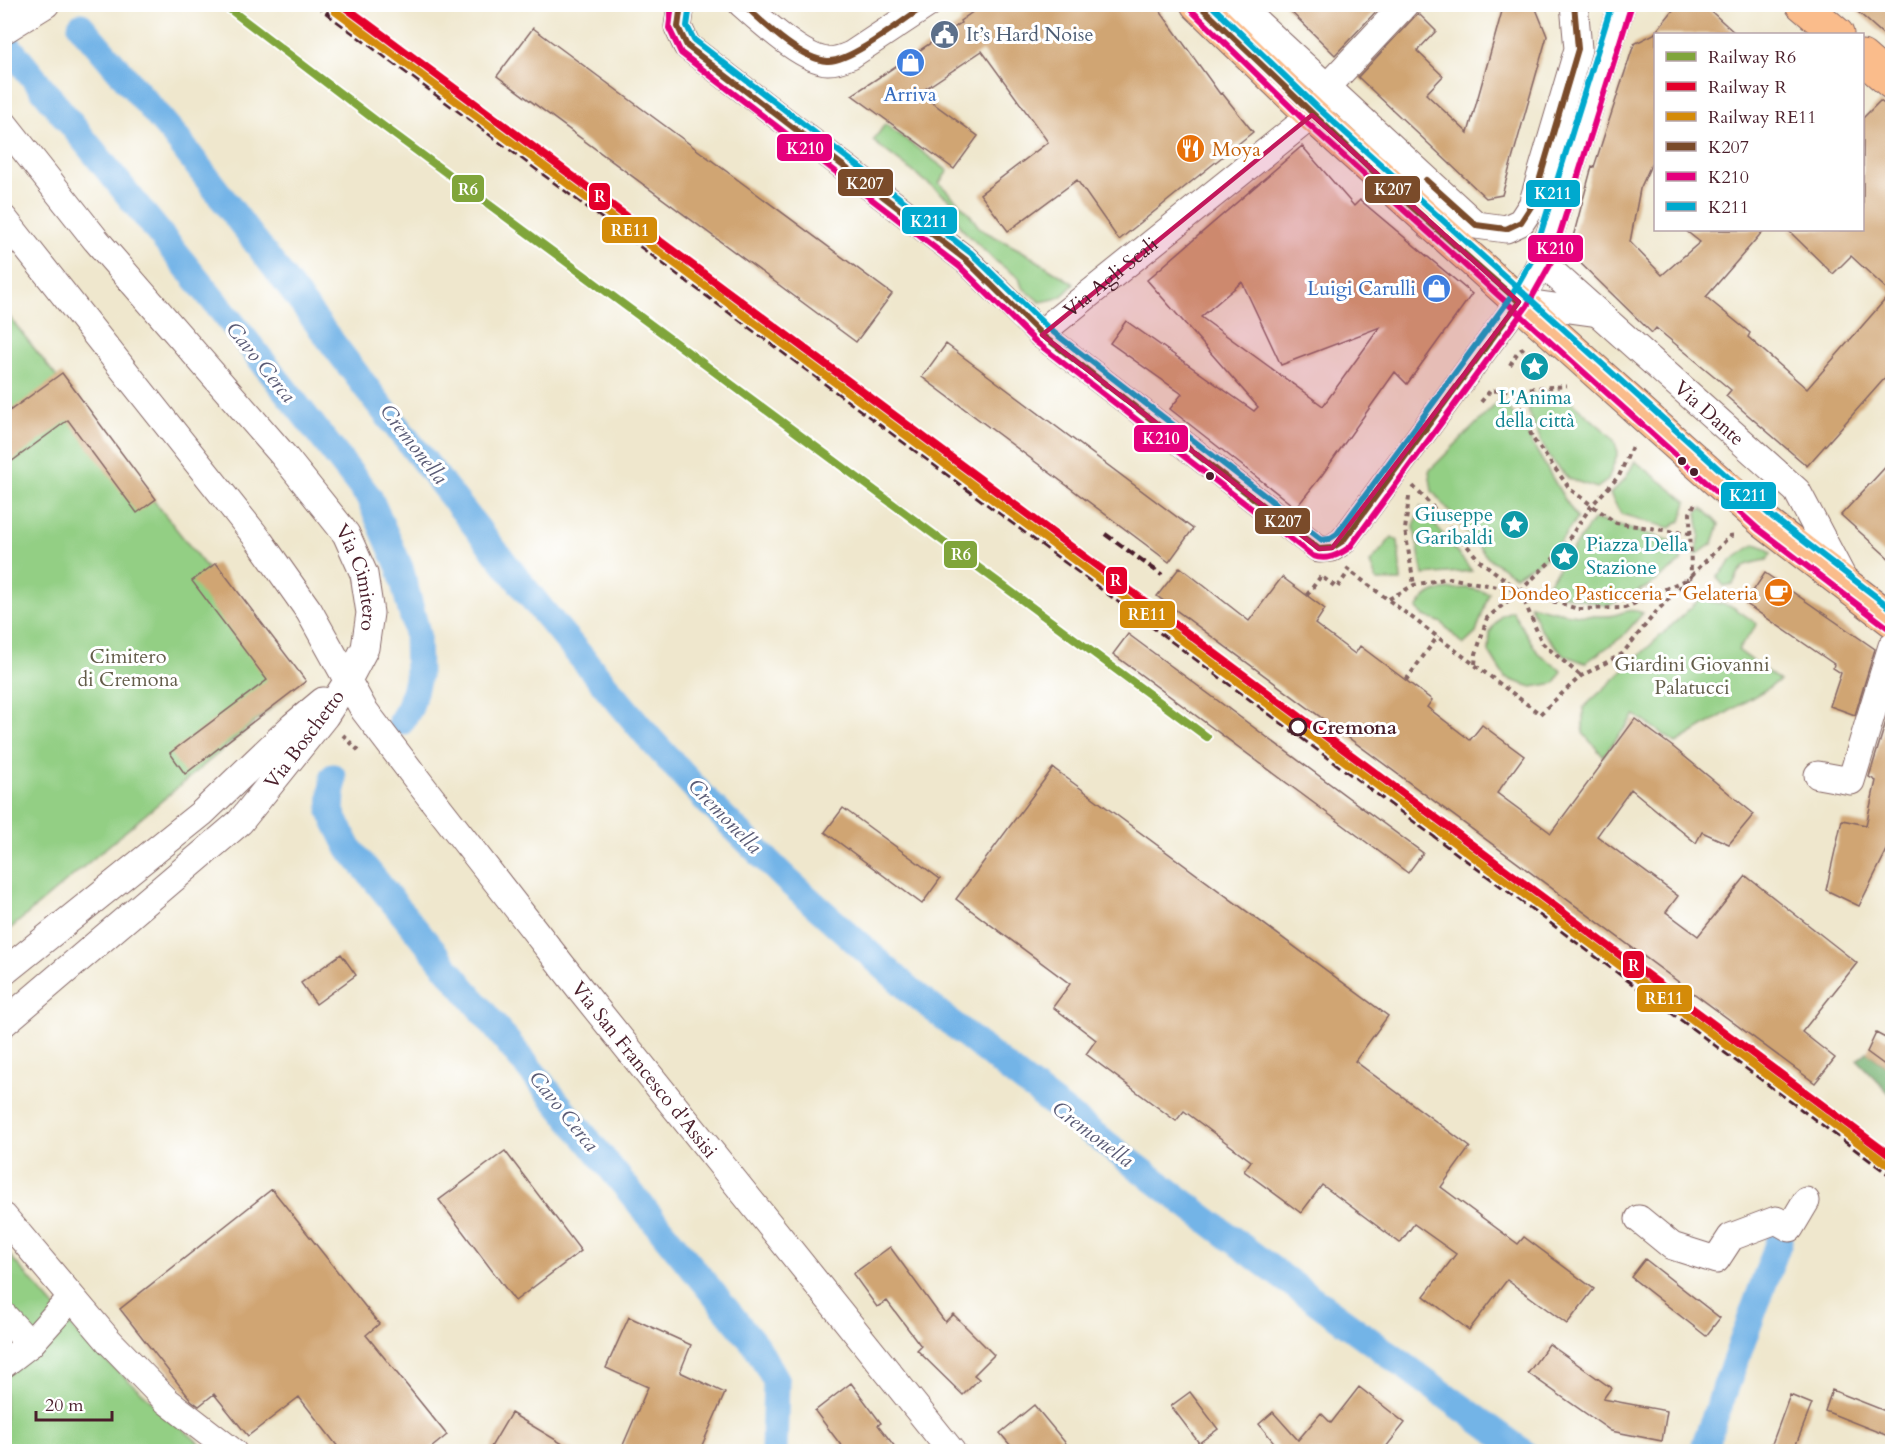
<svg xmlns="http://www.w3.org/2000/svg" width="1897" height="1456" viewBox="0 0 1897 1456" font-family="Cardo,serif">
<rect width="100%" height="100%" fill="#fff"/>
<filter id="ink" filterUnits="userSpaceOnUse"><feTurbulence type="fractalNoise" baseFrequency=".0167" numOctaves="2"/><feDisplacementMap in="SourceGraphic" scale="12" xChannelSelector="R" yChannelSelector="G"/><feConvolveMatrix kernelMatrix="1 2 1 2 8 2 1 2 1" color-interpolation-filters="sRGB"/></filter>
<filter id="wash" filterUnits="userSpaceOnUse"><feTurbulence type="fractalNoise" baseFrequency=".008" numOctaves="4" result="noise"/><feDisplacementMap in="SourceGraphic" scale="24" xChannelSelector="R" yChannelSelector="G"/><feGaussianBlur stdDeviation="1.35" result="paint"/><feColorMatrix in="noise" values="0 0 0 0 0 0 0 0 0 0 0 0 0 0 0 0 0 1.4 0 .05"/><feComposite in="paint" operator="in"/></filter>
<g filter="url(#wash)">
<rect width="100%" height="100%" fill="#efe7cd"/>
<path fill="#93cf84" stroke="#6e7758" stroke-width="1.5" d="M 885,124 L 948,171 L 939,183 L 969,213 L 980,229 L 1022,251 L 1074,284 C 1059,300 1060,298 1040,302 L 1022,287 L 1019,278 L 994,260 L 960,227 L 951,201 L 873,141 Z
M 4,310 L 299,685 L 5,933 L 4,933 Z
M 1531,395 L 1567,398 L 1613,438 L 1618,452 L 1608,480 L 1597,488 L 1569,479 L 1548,456 L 1528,412 Z
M 1499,401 L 1517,417 L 1564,498 L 1577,518 L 1552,554 L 1515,576 L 1488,558 L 1432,491 L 1429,471 Z
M 1635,461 L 1687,502 L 1681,521 L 1670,528 L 1621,514 L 1610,494 L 1625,479 Z
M 1421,507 L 1472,571 L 1423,575 L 1414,526 Z
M 1703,508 L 1719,525 L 1713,543 L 1696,555 L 1700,535 L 1697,512 Z
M 1594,519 L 1683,544 L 1681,562 L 1647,587 L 1608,606 L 1543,590 Z
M 1392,537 L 1398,541 L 1401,581 L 1377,581 L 1370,563 Z
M 1755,544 L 1766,548 L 1771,553 L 1767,560 C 1744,565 1745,561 1733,584 L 1724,586 L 1717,578 L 1732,560 Z
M 1468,588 L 1489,593 L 1476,633 L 1463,645 L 1442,623 L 1424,616 L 1417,609 C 1430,586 1444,590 1468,588 Z
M 1700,599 L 1733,607 L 1757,624 L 1738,650 L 1780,681 L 1676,743 L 1635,715 L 1603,756 L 1583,733 L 1583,708 Z
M 1530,605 C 1556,612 1578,617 1606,616 C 1622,616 1626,606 1643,613 L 1622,637 L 1585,663 L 1564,655 L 1540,629 Z
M 1512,611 L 1538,653 L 1562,671 L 1555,683 L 1532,687 L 1505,678 L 1489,652 L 1490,632 L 1501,615 Z
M 4,1249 L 87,1344 L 208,1451 L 5,1451 Z"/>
<path fill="#76b272" stroke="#60684e" stroke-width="1.5" d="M 1867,1052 L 1892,1071 L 1892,1096 L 1857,1060 Z"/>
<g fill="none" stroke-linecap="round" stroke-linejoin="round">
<path stroke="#73b4e7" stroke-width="27" d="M 81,26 L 175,136 L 378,403 L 541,609 L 651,740 L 709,803 L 787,880 L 910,990 L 1017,1076 L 1273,1270 L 1523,1452
M 4,41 L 248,343 L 369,497 L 400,568 L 417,633 L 418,676 L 410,707 L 401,722
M 333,777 L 331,812 L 349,848 L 757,1347 L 776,1381 L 774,1452
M 1702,1452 L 1779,1241"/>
</g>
<g id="blocks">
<path fill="#d0a573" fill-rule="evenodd" d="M 984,4 L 1155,4 L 1220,94 L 1222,93 L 1253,132 L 1119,240 L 1077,180 L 1008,231 L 980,194 L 1048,142 L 982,51 L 919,93 L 978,136 L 954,169 L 852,95 L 961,23 L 960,21 Z
M 1283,4 L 1383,4 L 1335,55 Z
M 1504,4 L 1534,4 L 1547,36 L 1502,195 L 1486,198 L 1358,77 L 1418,13 L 1436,31 L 1417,51 L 1443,76 L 1426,94 L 1468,133 Z
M 1678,4 L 1703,4 L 1736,34 L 1656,34 L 1656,154 L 1640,189 L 1630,242 L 1662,275 L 1700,242 L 1685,230 L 1764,230 L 1706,297 L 1750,333 L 1748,337 L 1807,389 L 1891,293 L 1851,256 L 1833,274 L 1788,230 L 1863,230 L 1863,118 L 1880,101 L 1893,110 L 1893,369 L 1807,466 L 1726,396 L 1731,390 L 1656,328 L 1652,333 L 1569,252 L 1592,166 L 1594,167 L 1634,44 L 1654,34 Z
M 1849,4 L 1893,4 L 1893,43 Z
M 533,28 L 892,294 L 856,342 L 497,76 Z
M 1302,146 L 1354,206 L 1360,200 L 1472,294 L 1407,384 L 1395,372 L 1322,475 L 1296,508 L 1170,409 L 1182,394 L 1110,343 L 1126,321 L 1254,411 L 1258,407 L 1147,280 ZM 1242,282 L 1281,365 L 1380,327 L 1323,406 L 1201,317 Z
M 946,344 L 1193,529 L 1169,562 L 922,377 Z
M 62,373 L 156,499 L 137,513 L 68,420 L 4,467 L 4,415 Z
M 1893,459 L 1893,562 L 1841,515 Z
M 216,563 L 306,681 L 185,774 L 170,753 L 267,680 L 192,581 Z
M 1180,567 L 1249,621 L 1282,577 L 1325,609 L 1315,624 L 1355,654 L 1360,646 L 1432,700 L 1427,707 L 1470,740 L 1482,725 L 1524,756 L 1497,793 L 1551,833 L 1635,719 L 1673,747 L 1754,814 L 1729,844 L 1702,832 L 1696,843 L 1631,789 L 1597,836 L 1678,896 L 1666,912 L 1698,936 L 1746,876 L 1857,963 L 1802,1032 L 1835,1058 L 1815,1083 L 1157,596 Z
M 1765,573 L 1875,649 L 1855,715 L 1830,706 L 1841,673 L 1833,668 L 1834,664 L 1745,603 Z
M 1128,634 L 1423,853 L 1408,873 L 1113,654 Z
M 1893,699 L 1893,838 L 1859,906 L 1826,890 L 1842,820 L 1866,825 L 1876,781 L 1869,777 Z
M 1053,768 L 1388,1016 L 1355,1061 L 1470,1147 L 1441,1187 L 1518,1244 L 1524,1237 L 1594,1289 L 1567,1324 L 1507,1280 L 1469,1330 L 1424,1296 L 1456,1254 L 1414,1224 L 1400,1243 L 1322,1185 L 1301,1213 L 1244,1171 L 1251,1161 L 1184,1111 L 1176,1121 L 1086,1054 L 1096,1040 L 1053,1007 L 1070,984 L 956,899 Z
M 843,808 L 940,879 L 922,904 L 825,832 Z
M 341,954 L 356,975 L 316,1004 L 301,983 Z
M 1876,1033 L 1893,1042 L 1893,1071 L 1867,1052 Z
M 505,1151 L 581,1251 L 515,1301 L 439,1200 Z
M 272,1189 L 379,1324 L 366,1335 L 447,1435 L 426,1452 L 342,1452 L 299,1397 L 248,1436 L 214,1394 L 199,1406 L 191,1400 L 120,1309 Z
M 890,1247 L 945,1322 L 953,1314 L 994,1355 L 974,1375 L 979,1379 L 963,1395 L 917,1350 L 921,1346 L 887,1301 L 877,1307 L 853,1274 Z
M 1645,1259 L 1720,1318 L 1706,1336 L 1631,1277 Z
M 629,1317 L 691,1345 L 680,1372 L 725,1393 L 699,1452 L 620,1452 L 648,1387 L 606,1368 Z
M 1549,1344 L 1611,1388 L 1603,1399 L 1667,1411 L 1662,1441 L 1611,1431 L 1528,1373 Z
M 851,1383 L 881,1423 L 878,1425 L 899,1452 L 846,1452 L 815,1411 Z
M 1359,1387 L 1405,1423 L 1382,1452 L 1282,1452 L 1259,1424 L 1273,1412 L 1298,1440 L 1321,1413 L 1331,1423 Z
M 1832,1390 L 1893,1414 L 1893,1438 L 1825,1411 Z
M 1190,1392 L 1218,1429 L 1199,1443 L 1171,1406 Z
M 1790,1395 L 1812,1404 L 1793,1452 L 1769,1452 Z
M 1034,1405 L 1073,1452 L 1016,1452 L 1000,1433 Z
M 511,1413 L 576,1452 L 488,1452 Z"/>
</g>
</g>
<g filter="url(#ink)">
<use href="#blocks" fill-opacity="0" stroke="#846564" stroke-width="1.5"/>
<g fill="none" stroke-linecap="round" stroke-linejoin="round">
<defs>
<g id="minor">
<path d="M 681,4 L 678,27 L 687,46 L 966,260 L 1042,335 L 1319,549 L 1332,548 L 1343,541 L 1519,302 L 1541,262 L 1622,4"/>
<path d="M 742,4 C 762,21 803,60 828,61 C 836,61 844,58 851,55 L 928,4"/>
<path d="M 1237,4 L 1476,225 L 1506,229 L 1521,222 L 1532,205 L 1578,49 L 1574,4"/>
<path d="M 4,30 L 46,4"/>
<path d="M 1326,88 L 1405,4"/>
<path id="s1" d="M 4,124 L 96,240 L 283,455 L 346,534 L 364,574 L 370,613 L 365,648 L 347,682 L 325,716 L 240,822 L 4,1023"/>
<path id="s2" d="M 4,219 L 258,539 L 309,611 L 364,710 L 425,790 L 581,990 L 952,1452"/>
<path id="s3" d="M 1541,262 L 1797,491 L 1845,582"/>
<path d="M 1519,302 L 1598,313"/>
<path id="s4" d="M 1042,335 L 1053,323 L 1312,115 L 1325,101"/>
<path d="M 1818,775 L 1851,781 L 1892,646"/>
<path d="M 4,972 L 202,813 L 293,726 L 323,701"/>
<path d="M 4,1217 L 108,1340 L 167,1401 L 233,1452"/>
<path d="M 1639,1219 L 1672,1246 L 1716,1260 L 1731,1237 L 1776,1220 L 1790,1228 L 1806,1201"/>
<path d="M 4,1316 L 30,1344"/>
<path d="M 4,1364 L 30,1344 L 71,1298"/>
</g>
<path id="major" d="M 1197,4 L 1312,115 L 1654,424 L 1764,522 L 1892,620
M 1802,4 L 1837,34
M 1862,57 L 1892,83"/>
</defs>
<use href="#minor" stroke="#846564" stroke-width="29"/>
<use href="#major" stroke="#846564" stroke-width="35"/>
<path stroke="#846564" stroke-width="4" stroke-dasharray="4.5 4.5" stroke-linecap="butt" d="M 1510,365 L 1516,355 L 1526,345
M 1513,390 L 1533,439 L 1571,490 L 1616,523 L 1690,534
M 1481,402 L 1490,391 L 1567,386
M 1413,486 L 1448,523 L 1479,560 L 1520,591 L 1542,643 L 1581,676
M 1409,497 L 1405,530 L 1414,585
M 1346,568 L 1540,714 L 1581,676 L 1622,654 L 1657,611 L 1730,536 L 1736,535
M 1307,595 L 1321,576 L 1337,588 L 1349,571
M 1389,599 L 1414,585 L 1449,578 L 1520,591 L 1578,609 L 1625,608 L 1691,577 L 1690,513 L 1696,501
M 1475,664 L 1476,654 L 1487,618 L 1520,591 L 1559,553 L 1592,505 L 1619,476 L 1633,444
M 1406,680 L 1438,636
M 343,735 L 361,753"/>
<use href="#minor" stroke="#fff" stroke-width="27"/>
<use href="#major" stroke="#fabc8b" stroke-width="33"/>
<path stroke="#4a1f2b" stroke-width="4.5" stroke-dasharray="9 4.5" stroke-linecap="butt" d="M 315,4 L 1892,1176
M 1105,534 L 1162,575"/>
<defs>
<path id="bus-1" d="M 681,4 L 678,27 L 687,46 L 966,260 L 1042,335 L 1319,549 L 1332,548 L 1343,541 L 1519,302 L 1396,193 L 1198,4
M 743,4 C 764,23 798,58 827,61 C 850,63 906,18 927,4
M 1426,180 L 1476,225 L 1506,229 L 1521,222 L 1532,205 L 1578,49 L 1574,4"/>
<path id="bus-2" d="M 672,4 L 669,28 L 681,53 L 960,267 L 1036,342 L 1313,556 C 1327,561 1339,555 1350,547 L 1527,306 L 1550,265 L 1631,7
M 1191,10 L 1306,122 L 1758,529 L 1887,627"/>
<path id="bus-3" d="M 1210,4 L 1318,108 L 1770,515 L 1892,609
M 690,5 L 687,26 L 694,40 L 971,253 L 1048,328 L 1322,540 L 1329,539 L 1337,534 L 1511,297 L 1533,258 L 1612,4"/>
</defs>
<use href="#bus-1" stroke="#fff" stroke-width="10"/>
<use href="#bus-2" stroke="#fff" stroke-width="10"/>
<use href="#bus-3" stroke="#fff" stroke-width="10"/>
<use href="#bus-1" stroke="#7a4b2a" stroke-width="6"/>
<use href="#bus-2" stroke="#e5007d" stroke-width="6"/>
<use href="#bus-3" stroke="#00a9ce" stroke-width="6"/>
<defs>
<path id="rail-1" d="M 223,4 L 375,120 L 1207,737"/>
<path id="rail-2" d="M 341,4 L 1892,1157"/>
<path id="rail-3" d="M 335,11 L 1887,1164"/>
</defs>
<use href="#rail-1" stroke="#fff" stroke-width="12"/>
<use href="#rail-2" stroke="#fff" stroke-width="12"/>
<use href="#rail-3" stroke="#fff" stroke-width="12"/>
<use href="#rail-1" stroke="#80a53b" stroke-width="8"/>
<use href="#rail-2" stroke="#e4002b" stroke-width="8"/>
<use href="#rail-3" stroke="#d48b09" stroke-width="8"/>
</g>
</g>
<path fill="#c2185b" fill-opacity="0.2" stroke="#c2185b" stroke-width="4.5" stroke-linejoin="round" d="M 1312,115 L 1519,302 L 1332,548 L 1319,549 L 1042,335 Z"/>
<defs>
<symbol id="civic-disc" viewBox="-11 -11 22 22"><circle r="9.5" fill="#5c6f8a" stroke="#fff"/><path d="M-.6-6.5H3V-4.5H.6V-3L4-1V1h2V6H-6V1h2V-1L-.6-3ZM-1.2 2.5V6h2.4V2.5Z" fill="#fff"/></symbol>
<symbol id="shop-disc" viewBox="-11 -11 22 22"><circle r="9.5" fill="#3f7fe0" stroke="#fff"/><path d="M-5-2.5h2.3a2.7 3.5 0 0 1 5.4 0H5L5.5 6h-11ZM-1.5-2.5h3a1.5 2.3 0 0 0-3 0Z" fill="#fff"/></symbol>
<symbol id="restaurant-disc" viewBox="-11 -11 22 22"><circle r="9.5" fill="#e8710a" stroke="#fff"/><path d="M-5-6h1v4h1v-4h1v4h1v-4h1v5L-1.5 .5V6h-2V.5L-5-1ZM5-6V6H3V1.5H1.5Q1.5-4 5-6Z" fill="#fff"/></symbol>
<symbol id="sight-disc" viewBox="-11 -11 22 22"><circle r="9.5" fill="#0f9aa8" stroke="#fff"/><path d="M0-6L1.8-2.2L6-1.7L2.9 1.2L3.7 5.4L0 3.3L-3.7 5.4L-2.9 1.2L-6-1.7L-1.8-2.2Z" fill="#fff"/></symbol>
<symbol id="cafe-disc" viewBox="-11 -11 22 22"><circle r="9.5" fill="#e8710a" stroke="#fff"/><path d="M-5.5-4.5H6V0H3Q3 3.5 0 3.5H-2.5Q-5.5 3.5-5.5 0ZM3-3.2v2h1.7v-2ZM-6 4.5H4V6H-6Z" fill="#fff"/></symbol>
</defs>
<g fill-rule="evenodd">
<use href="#civic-disc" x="928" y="18" width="33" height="33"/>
<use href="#shop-disc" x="894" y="46" width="33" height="33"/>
<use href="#restaurant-disc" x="1174" y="132" width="33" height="33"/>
<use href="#shop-disc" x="1420" y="272" width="33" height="33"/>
<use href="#sight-disc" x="1518" y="350" width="33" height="33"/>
<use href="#sight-disc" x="1498" y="508" width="33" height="33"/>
<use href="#sight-disc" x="1548" y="540" width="33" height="33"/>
<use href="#cafe-disc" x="1762" y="576" width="33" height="33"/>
</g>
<g fill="#4a1f2b" stroke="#fff" stroke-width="2">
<circle cx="1682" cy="461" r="5"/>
<circle cx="1694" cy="472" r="5"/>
<circle cx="1210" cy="476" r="5"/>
</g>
<circle fill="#fff" stroke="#4a1f2b" stroke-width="3" cx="1298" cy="727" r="8"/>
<g text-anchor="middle" stroke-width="6" stroke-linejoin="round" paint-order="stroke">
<g font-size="20" fill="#4e5e75" stroke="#fff" text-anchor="start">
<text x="966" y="41">It’s Hard Noise</text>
</g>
<g font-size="20" fill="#366cbe" stroke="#fff">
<text x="910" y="101">Arriva</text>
<text x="1416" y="295" text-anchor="end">Luigi Carulli</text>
</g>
<g font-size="20" fill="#c56008" stroke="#fff" text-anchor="start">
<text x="1212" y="156">Moya</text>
<text x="1758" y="600" text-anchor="end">Dondeo Pasticceria - Gelateria</text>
</g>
<g font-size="20" fill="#4a1f2b" stroke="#fff">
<text dy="7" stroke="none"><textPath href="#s4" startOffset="90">Via Agli Scali</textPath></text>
<text dy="7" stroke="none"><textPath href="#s3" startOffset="226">Via Dante</textPath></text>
<text dy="7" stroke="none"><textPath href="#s1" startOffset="580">Via Cimitero</textPath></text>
<text transform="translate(304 739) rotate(-53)" y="7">Via Boschetto</text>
<text dy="7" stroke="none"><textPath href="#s2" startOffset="1066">Via San Francesco d'Assisi</textPath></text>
</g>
<g font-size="20" fill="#0d838f" stroke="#fff">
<text x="1535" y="404">L'Anima<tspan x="1535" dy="23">della città</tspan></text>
<text x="1493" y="521" text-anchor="end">Giuseppe<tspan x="1493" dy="23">Garibaldi</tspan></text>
<text x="1586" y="551" text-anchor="start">Piazza Della<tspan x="1586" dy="23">Stazione</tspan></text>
</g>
<g font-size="20" fill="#645d4a" stroke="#fff">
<text x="128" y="663">Cimitero<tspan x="128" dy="23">di Cremona</tspan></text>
<text x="1692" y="671">Giardini Giovanni<tspan x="1692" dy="23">Palatucci</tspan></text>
</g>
<g font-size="20" font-weight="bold" fill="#4a1f2b" stroke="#fff" text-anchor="start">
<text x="1312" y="734">Cremona</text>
</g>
<g font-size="21" font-style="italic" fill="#5a5b76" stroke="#fff">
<text transform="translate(261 362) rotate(51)" y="7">Cavo Cerca</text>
<text transform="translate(414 444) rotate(52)" y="7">Cremonella</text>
<text transform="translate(725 816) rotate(46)" y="7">Cremonella</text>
<text transform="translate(564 1111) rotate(51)" y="7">Cavo Cerca</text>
<text transform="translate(1093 1134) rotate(37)" y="7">Cremonella</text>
</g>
</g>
<g stroke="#fff" stroke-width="2">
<rect x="776" y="133" width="57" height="29" rx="6" fill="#e5007d"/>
<rect x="837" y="168" width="57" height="29" rx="6" fill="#7a4b2a"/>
<rect x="451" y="174" width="34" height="29" rx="6" fill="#80a53b"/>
<rect x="1364" y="175" width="57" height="29" rx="6" fill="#7a4b2a"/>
<rect x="1525" y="179" width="56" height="29" rx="6" fill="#00a9ce"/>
<rect x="588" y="182" width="23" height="29" rx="6" fill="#e4002b"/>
<rect x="901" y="206" width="57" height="29" rx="6" fill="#00a9ce"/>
<rect x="601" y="216" width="57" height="28" rx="6" fill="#d48b09"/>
<rect x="1527" y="234" width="57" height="29" rx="6" fill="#e5007d"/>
<rect x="1133" y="424" width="56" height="29" rx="6" fill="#e5007d"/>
<rect x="1720" y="481" width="57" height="29" rx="6" fill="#00a9ce"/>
<rect x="1254" y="507" width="57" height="28" rx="6" fill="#7a4b2a"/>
<rect x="943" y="540" width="35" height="29" rx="6" fill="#80a53b"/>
<rect x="1105" y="566" width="23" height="29" rx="6" fill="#e4002b"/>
<rect x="1119" y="600" width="57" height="29" rx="6" fill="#d48b09"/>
<rect x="1622" y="950" width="23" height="29" rx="6" fill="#e4002b"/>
<rect x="1636" y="984" width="57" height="29" rx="6" fill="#d48b09"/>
</g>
<g font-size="16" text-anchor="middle" font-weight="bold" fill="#fff">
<text x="805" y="154">K210</text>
<text x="865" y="189">K207</text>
<text x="468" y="195">R6</text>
<text x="1393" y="195">K207</text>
<text x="1553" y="199">K211</text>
<text x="600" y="202">R</text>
<text x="929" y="227">K211</text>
<text x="630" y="236">RE11</text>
<text x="1555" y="254">K210</text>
<text x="1161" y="444">K210</text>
<text x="1748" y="501">K211</text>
<text x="1283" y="527">K207</text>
<text x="961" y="560">R6</text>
<text x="1116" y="586">R</text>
<text x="1147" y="620">RE11</text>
<text x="1634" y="971">R</text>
<text x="1664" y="1004">RE11</text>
</g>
<rect width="1897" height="1456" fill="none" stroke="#fff" stroke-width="24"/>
<rect x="1654" y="33" width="210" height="198" fill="#ffffff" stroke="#b7a5aa" stroke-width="1.5"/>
<rect x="1666" y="52" width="30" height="9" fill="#80a53b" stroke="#b7a5aa" stroke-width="1.5"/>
<text x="1708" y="63" font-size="18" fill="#4a1f2b">Railway R6</text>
<rect x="1666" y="82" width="30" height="9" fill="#e4002b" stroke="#b7a5aa" stroke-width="1.5"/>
<text x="1708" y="93" font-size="18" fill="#4a1f2b">Railway R</text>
<rect x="1666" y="112" width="30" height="9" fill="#d48b09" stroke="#b7a5aa" stroke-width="1.5"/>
<text x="1708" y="123" font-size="18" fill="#4a1f2b">Railway RE11</text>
<rect x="1666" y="142" width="30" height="9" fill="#7a4b2a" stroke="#b7a5aa" stroke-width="1.5"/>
<text x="1708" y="153" font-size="18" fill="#4a1f2b">K207</text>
<rect x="1666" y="172" width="30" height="9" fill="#e5007d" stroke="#b7a5aa" stroke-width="1.5"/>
<text x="1708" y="183" font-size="18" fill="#4a1f2b">K210</text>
<rect x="1666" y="202" width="30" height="9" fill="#00a9ce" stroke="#b7a5aa" stroke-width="1.5"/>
<text x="1708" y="213" font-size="18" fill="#4a1f2b">K211</text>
<path d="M36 1411v9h76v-9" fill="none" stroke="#4a1f2b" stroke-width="3"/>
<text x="45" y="1411" font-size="18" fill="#4a1f2b" stroke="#ffffff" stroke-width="4.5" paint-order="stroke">20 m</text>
</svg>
